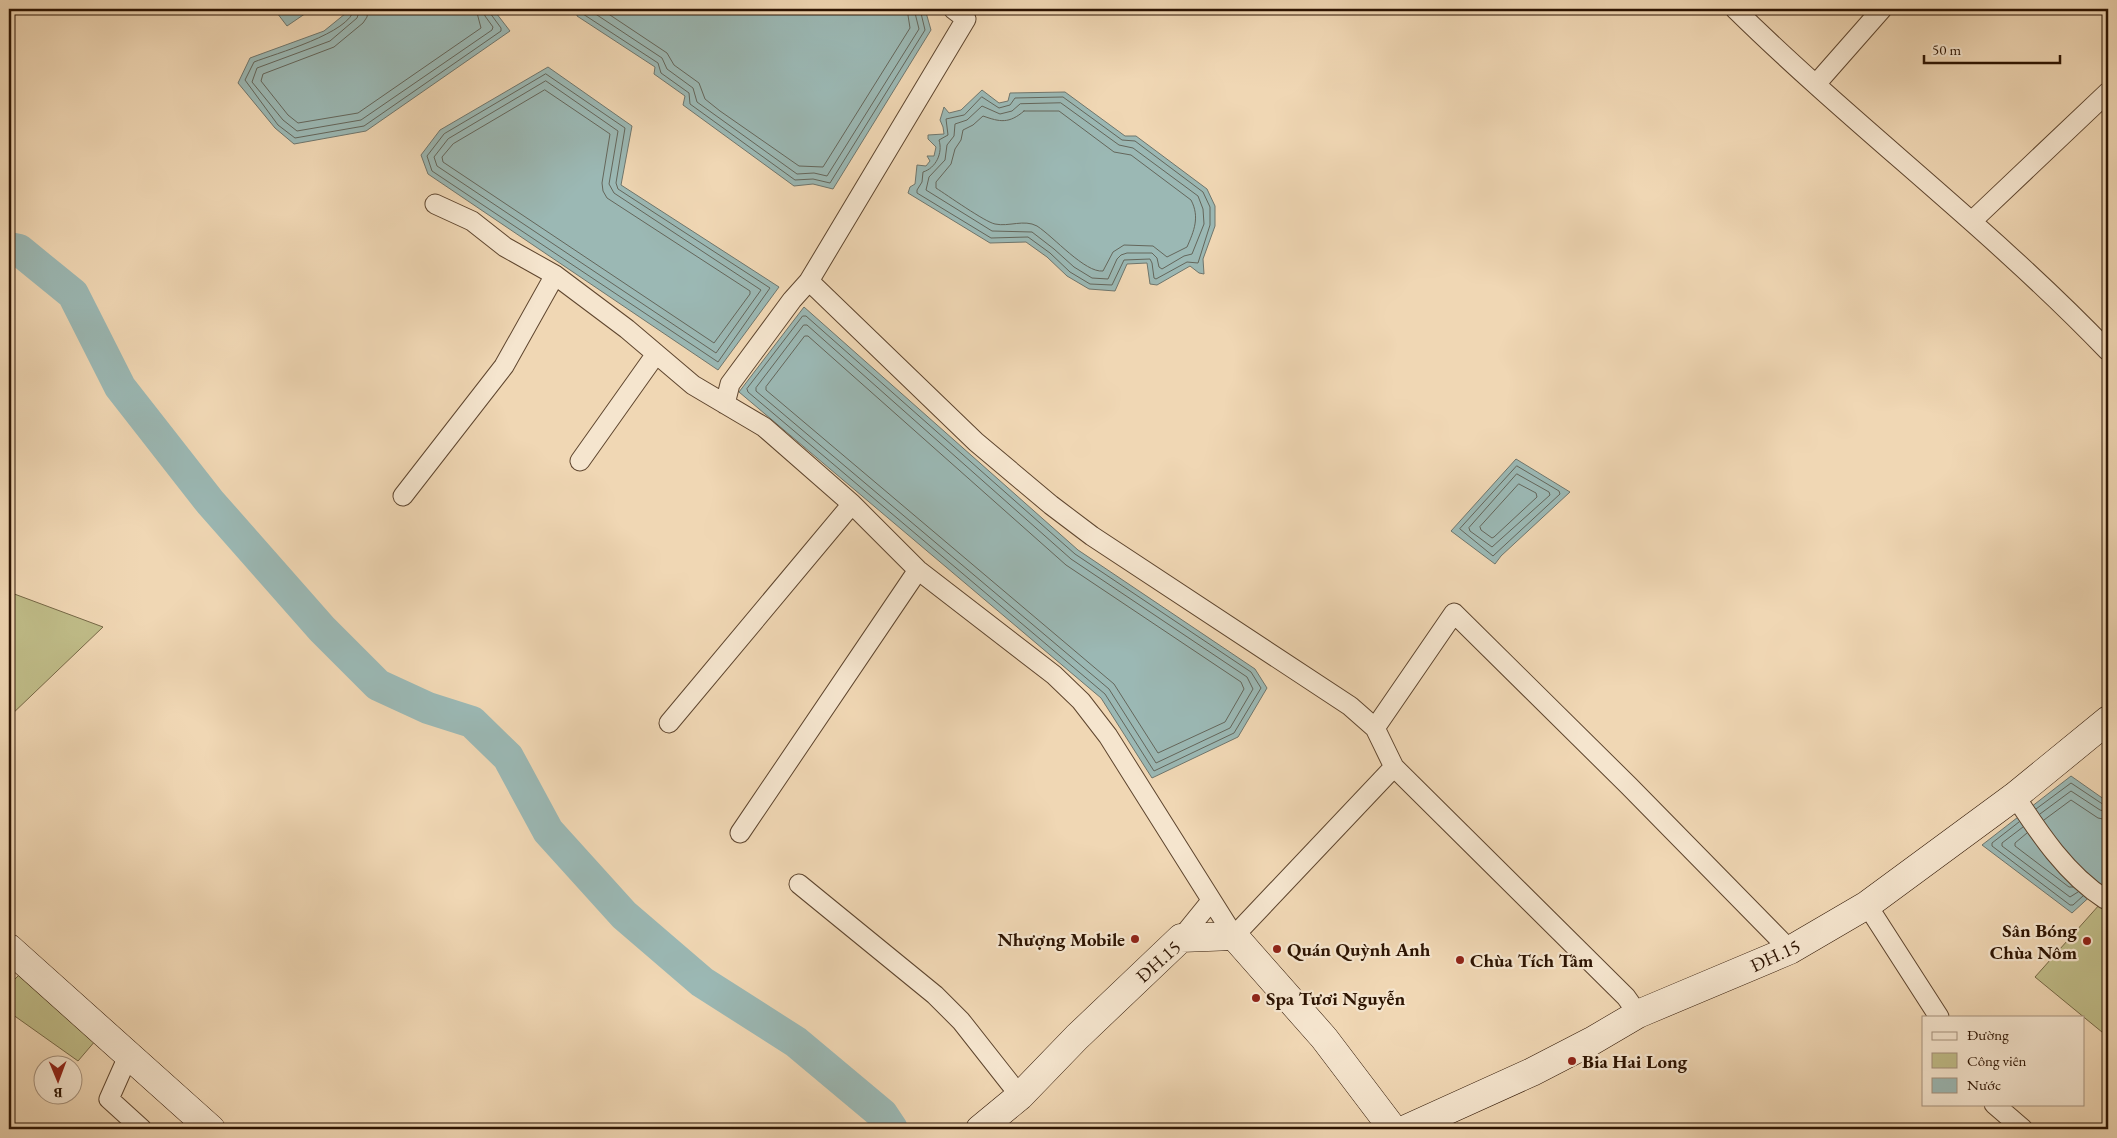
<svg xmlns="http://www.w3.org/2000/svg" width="2117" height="1138" viewBox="0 0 2117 1138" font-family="'EB Garamond',serif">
<rect width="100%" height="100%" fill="#f0d7b4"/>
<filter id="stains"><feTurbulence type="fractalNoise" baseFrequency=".004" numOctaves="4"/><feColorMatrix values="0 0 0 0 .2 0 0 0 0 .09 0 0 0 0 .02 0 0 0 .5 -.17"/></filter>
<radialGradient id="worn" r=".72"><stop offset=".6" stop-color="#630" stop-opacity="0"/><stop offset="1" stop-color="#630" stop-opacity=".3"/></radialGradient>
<path fill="#c0bd89" stroke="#766846" d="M 9,592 L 103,627 L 9,717 Z
M 2108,895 L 2108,1037 L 2035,977 Z
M 20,974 L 96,1040 L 78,1061 L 9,1012 L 9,985 Z"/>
<path fill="#9bb8b4" stroke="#6f766d" d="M 274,9 L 312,9 L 287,26 Z
M 351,9 L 493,9 L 510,31 L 366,131 L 294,144 L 275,128 L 238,83 L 250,58 L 324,31 Z
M 577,9 L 925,9 L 931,30 L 833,189 L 813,184 L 794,186 L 683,105 L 685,96 L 654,74 L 655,67 L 577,16 Z
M 548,67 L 632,126 L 621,185 L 779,287 L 718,370 L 428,174 L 421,155 L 440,130 Z
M 982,90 L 999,103 L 1008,101 L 1010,93 L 1065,92 L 1125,136 L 1136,136 L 1207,189 L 1215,206 L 1215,226 L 1203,259 L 1204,274 L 1199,273 L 1190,266 L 1157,285 L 1150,284 L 1147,263 L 1127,264 L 1115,291 L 1089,289 L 1067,276 L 1047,257 L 1026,242 L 990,243 L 908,193 L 910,187 L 915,184 L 917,165 L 926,166 L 930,161 L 927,156 L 934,156 L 936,147 L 928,139 L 928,135 L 944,134 L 943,127 L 940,120 L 944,107 L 949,113 L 961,110 Z
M 804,307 L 1078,550 L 1255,669 L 1267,688 L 1238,737 L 1152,778 L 1101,698 L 739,392 Z
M 1516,459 L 1570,492 L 1501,556 L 1495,564 L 1451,531 Z
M 2071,776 L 2108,802 L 2108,880 L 2072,913 L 1982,845 Z"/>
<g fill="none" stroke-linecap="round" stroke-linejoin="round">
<path stroke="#64665b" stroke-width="1" d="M 354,9 C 351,33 274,54 254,62 L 245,80 L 278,125 L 295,138 L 364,126 L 501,31 L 501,28 L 490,13 L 490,9
M 360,9 L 357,18 L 330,41 L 257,68 L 252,82 L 283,120 L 297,131 L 361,120 L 492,30 L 493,27 L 485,16 L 483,9
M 368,9 L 367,17 L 363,23 L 334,47 L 263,74 L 261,81 L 288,115 L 298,123 L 358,113 L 481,28 L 476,9
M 582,9 L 583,14 L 658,63 L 661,73 L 689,93 L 690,104 L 795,180 L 813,179 L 830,183 L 925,30 L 920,9
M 588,9 L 662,58 L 667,69 L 693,88 L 697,102 L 797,174 L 814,173 L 827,176 L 919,29 L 914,9
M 601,9 L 667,53 L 674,65 L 699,83 L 705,99 L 720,111 L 799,166 L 823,167 L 910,28 L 907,9
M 546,74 L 625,128 L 616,183 L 618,189 L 770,288 L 718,362 L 432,171 L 427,156 L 444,134 Z
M 546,81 L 618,131 L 609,184 L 614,193 L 761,290 L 716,353 L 437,166 L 434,157 L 448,139 Z
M 545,90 L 610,134 L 602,183 L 603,191 L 607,198 L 750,291 L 750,294 L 714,343 L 443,162 L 442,157 L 453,144 Z
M 982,97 L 999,108 L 1010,105 L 1015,98 L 1063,97 L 1122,140 L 1135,141 L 1203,192 L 1210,207 L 1210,225 L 1198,263 L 1187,262 L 1156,279 L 1154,278 L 1152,263 L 1150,259 L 1124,260 L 1112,285 L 1090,284 L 1070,272 L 1050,253 L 1028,237 L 991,238 L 917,193 L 917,190 L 922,182 L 923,172 C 936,168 943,153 939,140 L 948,135 L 946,119 L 964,115 Z
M 1061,103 L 1119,145 L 1133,148 L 1198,196 L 1203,209 L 1204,224 L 1192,254 L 1184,256 L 1162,269 L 1159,267 L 1157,258 L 1152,253 L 1127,253 L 1121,255 L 1117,259 L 1108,279 L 1092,278 L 1074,267 L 1054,249 L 1032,232 L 992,231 L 926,190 L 929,177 L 945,160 L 947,145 L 954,136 L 955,124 L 967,120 L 982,106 L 1000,114 L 1012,111 L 1020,104 Z
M 1024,111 L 1059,111 L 1114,152 L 1131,155 L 1191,200 C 1200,217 1194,231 1187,247 L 1167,257 L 1153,246 L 1124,245 L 1113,252 L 1103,271 C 1085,273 1054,237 1037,226 C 1024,219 1009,227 995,224 C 985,222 947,195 936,188 L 936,182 L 951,164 L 955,149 L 961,140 L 963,130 L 973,125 L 983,116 C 1000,122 1009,124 1024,111 Z
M 803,316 L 806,316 L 1075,554 L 1251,672 L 1261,688 L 1234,733 L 1154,771 L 1105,694 L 748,392 L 747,389 Z
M 804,325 L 807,325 L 1071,559 L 1247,677 L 1253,689 L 1230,728 L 1156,763 L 1109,689 L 756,391 L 756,388 Z
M 805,336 L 808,336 L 1066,565 L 1241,682 L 1244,689 L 1225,722 L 1158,753 L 1114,684 L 766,390 L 766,387 Z
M 1517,466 L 1559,491 L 1560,494 L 1493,556 L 1460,529 Z
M 1517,474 L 1549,492 L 1550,495 L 1492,547 L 1470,531 L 1469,528 Z
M 1519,484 L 1536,493 L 1537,497 L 1494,537 L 1492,538 L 1481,530 L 1480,527 Z
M 2036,809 L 2071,783 L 2104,805 L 2108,806
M 2040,814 L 2071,791 L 2100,810 L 2108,812
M 2044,820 L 2071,800 L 2098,818 L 2108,820
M 2019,822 L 1992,843 L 1992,846 L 2070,905 L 2073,905 L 2083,896
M 2023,827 L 2002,843 L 2002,846 L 2070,897 L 2078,892
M 2027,833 L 2015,843 L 2015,846 L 2069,887 L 2073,887"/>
<path stroke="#9bb8b4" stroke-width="32" d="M 9,248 L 19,250 L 73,294 L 120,387 L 210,502 L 322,629 L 378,685 L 428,708 L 472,722 L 508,757 L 548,831 L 624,915 L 702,982 L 796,1042 L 882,1114 L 892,1129"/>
<defs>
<path id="street" d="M 1735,9 C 1855,127 1991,229 2108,351
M 1816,84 L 1882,9
M 435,204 L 472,221 L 505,247 L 555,275 L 627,329 L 693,385 L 764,427 L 852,504 L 918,570 L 1054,675 L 1081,701 L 1108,736 L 1234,936 L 1394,767
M 1972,221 L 2108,92
M 809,281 L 976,442 L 1051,505 L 1092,536 L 1350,706 L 1375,728 L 1394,767 L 1626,997 L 1638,1014
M 725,404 L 730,384 L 792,300 L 809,281 L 966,19 L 953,9
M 580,461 L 656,354
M 403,496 L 504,366 L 555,275
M 669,723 L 852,504
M 1375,728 L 1454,613 L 1629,786 L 1790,950
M 2015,796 C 2039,833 2067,875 2105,899
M 740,833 L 918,570
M 799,884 L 935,995 L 961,1021 L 1020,1096
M 1867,905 L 1939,1017
M 1181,938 L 1211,901
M 129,1054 L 109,1099 L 142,1129
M 1994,1104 L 2023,1129"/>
<path id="secondary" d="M 9,948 L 211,1129
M 980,1129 L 1020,1096 L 1077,1037 L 1181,938 L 1234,936 L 1324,1038 L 1393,1129
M 1406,1129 L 1532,1072 L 1592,1041 L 1638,1014 L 1790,950 L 1867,905 L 2015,796 L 2108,720"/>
</defs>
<use href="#street" stroke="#5e452e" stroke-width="21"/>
<use href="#secondary" stroke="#2d1402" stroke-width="29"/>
<use href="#street" stroke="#f5e5ce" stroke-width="19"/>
<use href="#secondary" stroke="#f5e5ce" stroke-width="28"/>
</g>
<g fill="#8f2418" stroke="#f5e5ce" stroke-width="2">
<circle cx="1135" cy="939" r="5"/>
<circle cx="2087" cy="941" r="5"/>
<circle cx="1277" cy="949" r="5"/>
<circle cx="1460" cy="960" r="5"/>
<circle cx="1256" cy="998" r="5"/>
<circle cx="1572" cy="1061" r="5"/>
</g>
<g text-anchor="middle" stroke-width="4.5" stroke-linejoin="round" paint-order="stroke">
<g font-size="19" font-weight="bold" fill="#2d1402" stroke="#f5e5ce" text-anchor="start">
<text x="2077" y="937" text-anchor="end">Sân Bóng<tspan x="2077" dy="22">Chùa Nôm</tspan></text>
<text x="1125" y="946" text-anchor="end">Nhượng Mobile</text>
<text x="1287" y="956">Quán Quỳnh Anh</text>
<text x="1470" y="967">Chùa Tích Tâm</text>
<text x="1266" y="1005">Spa Tươi Nguyễn</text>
<text x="1582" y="1068">Bia Hai Long</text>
</g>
<g font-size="19" fill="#2d1402" stroke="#f5e5ce">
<text transform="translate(1775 955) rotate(-25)" y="7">ĐH.15</text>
<text transform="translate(1158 961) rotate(-42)" y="7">ĐH.15</text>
</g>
</g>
<rect width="2117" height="1138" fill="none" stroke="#f0d7b4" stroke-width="30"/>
<rect x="10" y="10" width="2097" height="1118" fill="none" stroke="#2d1402" stroke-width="2.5"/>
<rect x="15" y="15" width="2087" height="1108" fill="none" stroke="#2d1402"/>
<rect x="1922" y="1016" width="162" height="90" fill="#f5e5ce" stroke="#a5917c"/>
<rect x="1932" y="1032" width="25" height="8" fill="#f5e5ce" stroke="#a5917c"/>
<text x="1967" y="1040" font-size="15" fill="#2d1402">Đường</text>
<rect x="1932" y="1053" width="25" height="15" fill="#c0bd89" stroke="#a5917c"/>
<text x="1967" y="1066" font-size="15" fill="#2d1402">Công viên</text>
<rect x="1932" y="1078" width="25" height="15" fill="#9bb8b4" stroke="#a5917c"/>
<text x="1967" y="1090" font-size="15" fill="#2d1402">Nước</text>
<g transform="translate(58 1080) rotate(179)"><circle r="24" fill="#f5e5ce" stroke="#a5917c"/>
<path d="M0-4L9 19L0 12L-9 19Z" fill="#8f2418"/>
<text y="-8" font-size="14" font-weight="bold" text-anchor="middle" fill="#2d1402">B</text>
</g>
<path d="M1924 55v8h136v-8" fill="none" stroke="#2d1402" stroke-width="2.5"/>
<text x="1932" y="55" font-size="15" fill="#2d1402" stroke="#f5e5ce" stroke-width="4" paint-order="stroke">50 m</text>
<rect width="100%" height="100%" filter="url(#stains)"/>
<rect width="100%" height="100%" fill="url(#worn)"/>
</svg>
